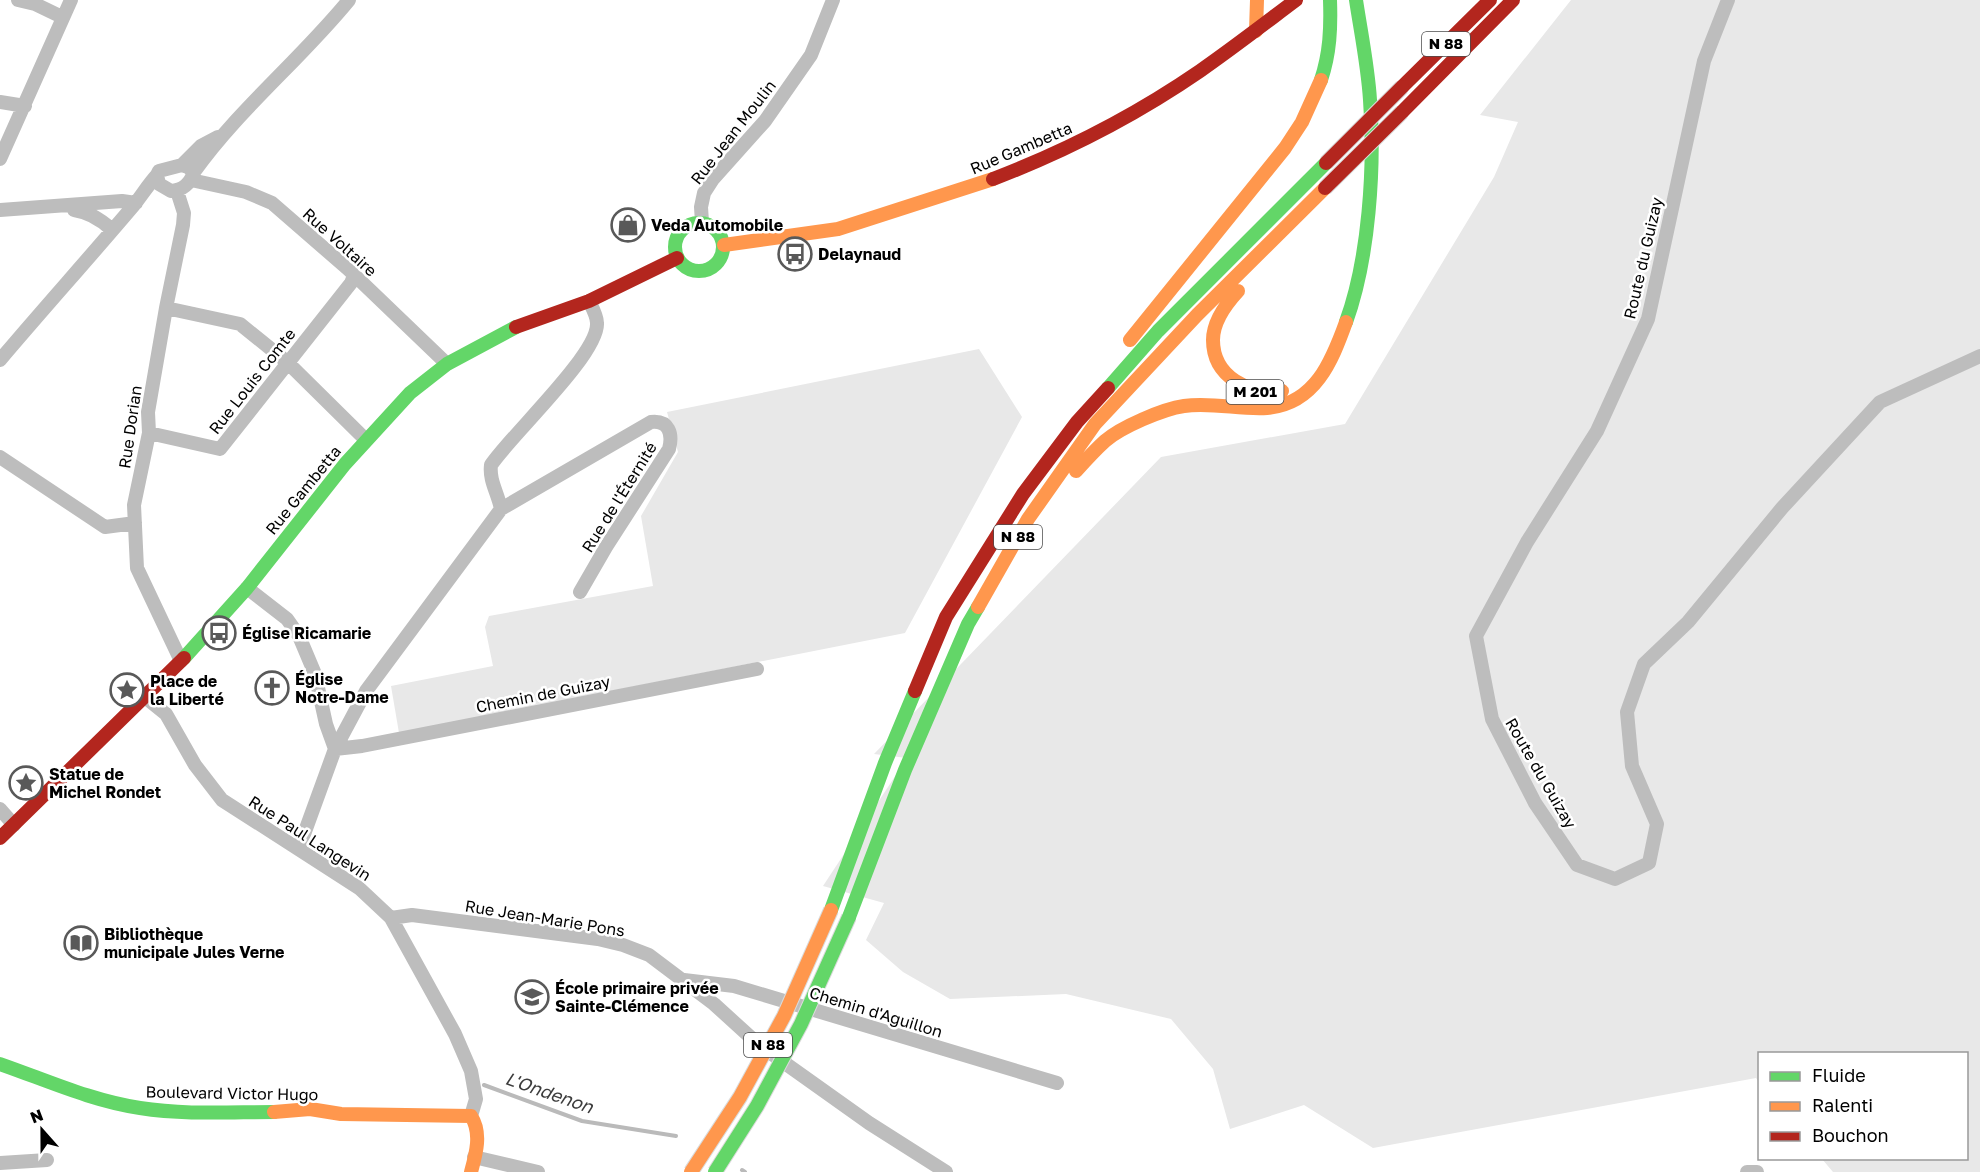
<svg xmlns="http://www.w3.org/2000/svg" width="1980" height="1172" viewBox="0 0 1980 1172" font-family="'Golos Text',sans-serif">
<rect width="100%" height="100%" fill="#fff"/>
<path fill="#e8e8e8" d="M 1571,0 L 1980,0 L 1980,1172 L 1833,1172 L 1822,1159 L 1966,1158 L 1966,1054 L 1760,1054 L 1759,1082 L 1756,1078 L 1373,1148 L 1304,1105 L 1230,1129 L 1213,1069 L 1171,1019 L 1066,994 L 950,999 L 903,972 L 866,940 L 884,903 L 823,886 L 907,758 L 874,754 L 1161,457 L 1345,424 L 1494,177 L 1518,122 L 1480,115 Z
M 979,349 L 1022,417 L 905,633 L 399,733 L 391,686 L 493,666 L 485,627 L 489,616 L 653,586 L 641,516 L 678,452 L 667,412 Z"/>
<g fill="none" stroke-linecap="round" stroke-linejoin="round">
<path stroke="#bababa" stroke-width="4" d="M 484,1085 L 582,1121 L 676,1136
M 742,1170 L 745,1172"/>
<path stroke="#bdbdbd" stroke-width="14" d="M 18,0 L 35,4 L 62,17
M 1728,0 L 1704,61 L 1648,319 L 1597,431 L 1527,542 L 1476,636 L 1492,719 L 1535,803 L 1577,865 L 1615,879 L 1649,863 L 1657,824 L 1632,766 L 1627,712 L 1644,664 L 1688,622 L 1782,508 L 1880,402 L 1980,356
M 0,102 L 25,106
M 0,159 L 71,0
M 182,165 L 188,167 L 194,172 C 190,184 183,190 171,191 L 159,184 L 157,175 L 159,171 Z
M 182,165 L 201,146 L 218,137
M 194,172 C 239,109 300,60 349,0
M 191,180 L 246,192 L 272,203 L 348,269 L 447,364
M 177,191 L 184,213 L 183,225 L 166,308 L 148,412 L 149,433 L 134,505 L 137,568 L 181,661
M 0,210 L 122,201 L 136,203
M 74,210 C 89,212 100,219 111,229
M 702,222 L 701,207 L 704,193 L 713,179 L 765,121 L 811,55 L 833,0
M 166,308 L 240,324 L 287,362 L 366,440
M 0,360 C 44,308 90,257 134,205 C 142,195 148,185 157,175
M 149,433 L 220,449 L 351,283 L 354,276
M 0,457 L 105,527 L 135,523
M 501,509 L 651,422 C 669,420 673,434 669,449 L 606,547 L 580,592
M 247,588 L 287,619 L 299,636 L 315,674 L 326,724 L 335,749 L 299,848
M 145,697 L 166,714 L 195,765 L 222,800 L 359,888 L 391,918 L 455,1034 L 471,1071 L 476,1099 L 471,1116
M 335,749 L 366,691 L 501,509 C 498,493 489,481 491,465 C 511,435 599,354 597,323 C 597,316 592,307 589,301
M 335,749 L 362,746 L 757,669
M 0,809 L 14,825
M 391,918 L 412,915 L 598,939 L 623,945 L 649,955 L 714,1004 L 758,1044 L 869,1123 L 946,1172
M 684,980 L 734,986 L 1057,1083
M 474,1157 L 538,1172
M 0,1163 L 47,1160
M 1747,1172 L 1757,1172"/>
<path stroke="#63d668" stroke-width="14" d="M 1321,80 C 1330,53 1331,28 1330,0
M675 247a24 24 0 1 1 48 0a24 24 0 1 1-48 0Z
M 1346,322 C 1369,259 1375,167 1370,100 C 1368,67 1361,33 1356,0
M 1108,388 L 1158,331 L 1326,163
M 184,658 L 247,588 L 345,464 L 410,393 L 447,364 L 516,327
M 831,910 L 885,763 L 915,691
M 849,917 L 905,770 L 968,624 L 978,607
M 0,1064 C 46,1080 92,1101 140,1108 C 184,1115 230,1112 274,1112"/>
<path stroke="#ff974d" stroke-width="14" d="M 1256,31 L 1257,0
M 724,245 L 838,229 L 993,179
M 1238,291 C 1226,304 1213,321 1213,340 C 1213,377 1249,395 1282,391
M 1130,340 L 1285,148 L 1302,122 L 1321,80
M 1076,471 C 1085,461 1095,450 1105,441 C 1121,427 1163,409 1184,406 C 1212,402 1241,410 1267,408 C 1315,404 1332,361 1346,322
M 978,607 L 1028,519 L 1095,424 L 1197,315 L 1325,188
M 274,1112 L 310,1109 L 341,1114 L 471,1116 C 482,1133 476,1154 471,1172"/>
<path stroke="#b3261e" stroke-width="14" d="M 1402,87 L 1490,0
M 1402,112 L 1513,0
M 993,179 C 1066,151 1136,115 1200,71 C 1233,48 1264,24 1296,0
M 516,327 L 589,301 L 677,258
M 915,691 L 946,617 L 1023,494 L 1077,422 L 1108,388
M 0,838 L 184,658"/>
<defs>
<path id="fast-bridge" d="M 715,1172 L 757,1106 L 801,1024 L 849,917"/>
<path id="slow-bridge" d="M 691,1172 L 740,1097 L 784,1016 L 831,910"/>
<path id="jam-bridge" d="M 1326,163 L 1402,87
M 1325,188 L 1402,112"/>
</defs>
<use href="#fast-bridge" stroke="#dbdbdb" stroke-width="16" stroke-linecap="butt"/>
<use href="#slow-bridge" stroke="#dbdbdb" stroke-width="16" stroke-linecap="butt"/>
<use href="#jam-bridge" stroke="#dbdbdb" stroke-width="16" stroke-linecap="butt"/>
<use href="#fast-bridge" stroke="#63d668" stroke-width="14"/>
<use href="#slow-bridge" stroke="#ff974d" stroke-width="14"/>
<use href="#jam-bridge" stroke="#b3261e" stroke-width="14"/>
</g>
<defs>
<symbol id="shop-ring" viewBox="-11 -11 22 22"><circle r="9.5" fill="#fff" stroke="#595959" stroke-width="1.5"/><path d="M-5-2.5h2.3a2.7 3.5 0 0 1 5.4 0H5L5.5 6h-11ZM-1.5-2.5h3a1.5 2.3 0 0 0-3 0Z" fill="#595959"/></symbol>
<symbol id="bus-ring" viewBox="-11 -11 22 22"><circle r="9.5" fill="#fff" stroke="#595959" stroke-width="1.5"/><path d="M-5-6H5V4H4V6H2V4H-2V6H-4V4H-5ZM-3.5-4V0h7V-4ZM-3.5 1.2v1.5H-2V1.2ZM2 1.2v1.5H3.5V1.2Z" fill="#595959"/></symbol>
<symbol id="church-ring" viewBox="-11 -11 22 22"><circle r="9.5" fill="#fff" stroke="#595959" stroke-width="1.5"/><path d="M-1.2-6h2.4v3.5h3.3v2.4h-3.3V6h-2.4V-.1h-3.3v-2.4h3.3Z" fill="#595959"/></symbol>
<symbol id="sight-ring" viewBox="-11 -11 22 22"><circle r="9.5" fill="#fff" stroke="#595959" stroke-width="1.5"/><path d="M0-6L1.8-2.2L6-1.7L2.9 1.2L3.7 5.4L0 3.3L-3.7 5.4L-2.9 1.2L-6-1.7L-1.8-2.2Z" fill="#595959"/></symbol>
<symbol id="library-ring" viewBox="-11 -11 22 22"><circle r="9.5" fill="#fff" stroke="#595959" stroke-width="1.5"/><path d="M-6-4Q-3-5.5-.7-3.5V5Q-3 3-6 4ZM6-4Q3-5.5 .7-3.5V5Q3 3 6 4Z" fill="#595959"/></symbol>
<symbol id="school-ring" viewBox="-11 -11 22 22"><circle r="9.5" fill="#fff" stroke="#595959" stroke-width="1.5"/><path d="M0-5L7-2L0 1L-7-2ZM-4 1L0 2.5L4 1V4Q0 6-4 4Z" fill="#595959"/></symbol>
</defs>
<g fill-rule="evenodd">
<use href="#shop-ring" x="609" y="206" width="38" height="38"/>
<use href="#bus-ring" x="776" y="235" width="38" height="38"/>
<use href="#bus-ring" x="200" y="614" width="38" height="38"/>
<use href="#church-ring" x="253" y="669" width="38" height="38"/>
<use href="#sight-ring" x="108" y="671" width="38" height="38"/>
<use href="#sight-ring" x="7" y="764" width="38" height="38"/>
<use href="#library-ring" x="62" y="924" width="38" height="38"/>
<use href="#school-ring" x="513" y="978" width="38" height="38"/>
</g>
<g text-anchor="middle" stroke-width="5" stroke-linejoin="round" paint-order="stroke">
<g fill="#fff" stroke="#4c4c4c" stroke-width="1.5">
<rect x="1422" y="32" width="48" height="24" rx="4.5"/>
<rect x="1226.5" y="380" width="57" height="24" rx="4.5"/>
<rect x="994" y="525" width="48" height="24" rx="4.5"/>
<rect x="744" y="1033" width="48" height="24" rx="4.5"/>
</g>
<g font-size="15" font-weight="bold" fill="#000">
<text x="1446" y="49">N 88</text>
<text x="1255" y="397">M 201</text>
<text x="1018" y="542">N 88</text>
<text x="768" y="1050">N 88</text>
</g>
<g font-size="16" fill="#000" stroke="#fff">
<text transform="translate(733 132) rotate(-52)" y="6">Rue Jean Moulin</text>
<text transform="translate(1021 148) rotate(-23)" y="6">Rue Gambetta</text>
<text transform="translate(340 242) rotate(42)" y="6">Rue Voltaire</text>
<text transform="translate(1643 258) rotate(-77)" y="6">Route du Guizay</text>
<text transform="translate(252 381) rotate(-52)" y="6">Rue Louis Comte</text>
<text transform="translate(130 427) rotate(-82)" y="6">Rue Dorian</text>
<text transform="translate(303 490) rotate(-51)" y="6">Rue Gambetta</text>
<text transform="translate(619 497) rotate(-58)" y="6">Rue de l'Éternité</text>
<text transform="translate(543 694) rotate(-11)" y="6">Chemin de Guizay</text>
<text transform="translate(1541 773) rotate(60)" y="6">Route du Guizay</text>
<text transform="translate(310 838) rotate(33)" y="6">Rue Paul Langevin</text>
<text transform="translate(545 918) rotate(9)" y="6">Rue Jean-Marie Pons</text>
<text transform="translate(876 1012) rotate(17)" y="6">Chemin d'Aguillon</text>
<text transform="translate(232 1093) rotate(1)" y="6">Boulevard Victor Hugo</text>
</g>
<g font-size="16" font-weight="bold" fill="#000" stroke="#fff" text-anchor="start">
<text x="651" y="231">Veda Automobile</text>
<text x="818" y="260">Delaynaud</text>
<text x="242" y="639">Église Ricamarie</text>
<text x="295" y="685">Église<tspan x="295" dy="18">Notre-Dame</tspan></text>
<text x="150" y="687">Place de<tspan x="150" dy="18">la Liberté</tspan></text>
<text x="49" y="780">Statue de<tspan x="49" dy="18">Michel Rondet</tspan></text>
<text x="104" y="940">Bibliothèque<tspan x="104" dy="18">municipale Jules Verne</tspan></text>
<text x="555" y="994">École primaire privée<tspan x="555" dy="18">Sainte-Clémence</tspan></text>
</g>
<g font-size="18" font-style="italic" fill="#3d3d3d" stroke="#fff">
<text transform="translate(549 1093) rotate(19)" y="6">L'Ondenon</text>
</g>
</g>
<rect x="1758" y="1052" width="210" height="108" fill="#ffffff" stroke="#999999" stroke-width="1.5"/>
<rect x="1770" y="1072" width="30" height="9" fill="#63d668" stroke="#999999" stroke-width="1.5"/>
<text x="1812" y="1082" font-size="18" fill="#000000">Fluide</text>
<rect x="1770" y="1102" width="30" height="9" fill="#ff974d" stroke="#999999" stroke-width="1.5"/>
<text x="1812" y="1112" font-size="18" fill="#000000">Ralenti</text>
<rect x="1770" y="1132" width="30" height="9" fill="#b3261e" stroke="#999999" stroke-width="1.5"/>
<text x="1812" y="1142" font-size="18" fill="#000000">Bouchon</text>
<g transform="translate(42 1130) rotate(339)" stroke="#ffffff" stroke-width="4.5" paint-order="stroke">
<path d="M0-4.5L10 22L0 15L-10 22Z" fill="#000000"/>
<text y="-9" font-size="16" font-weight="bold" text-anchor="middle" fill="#000000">N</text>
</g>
</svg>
